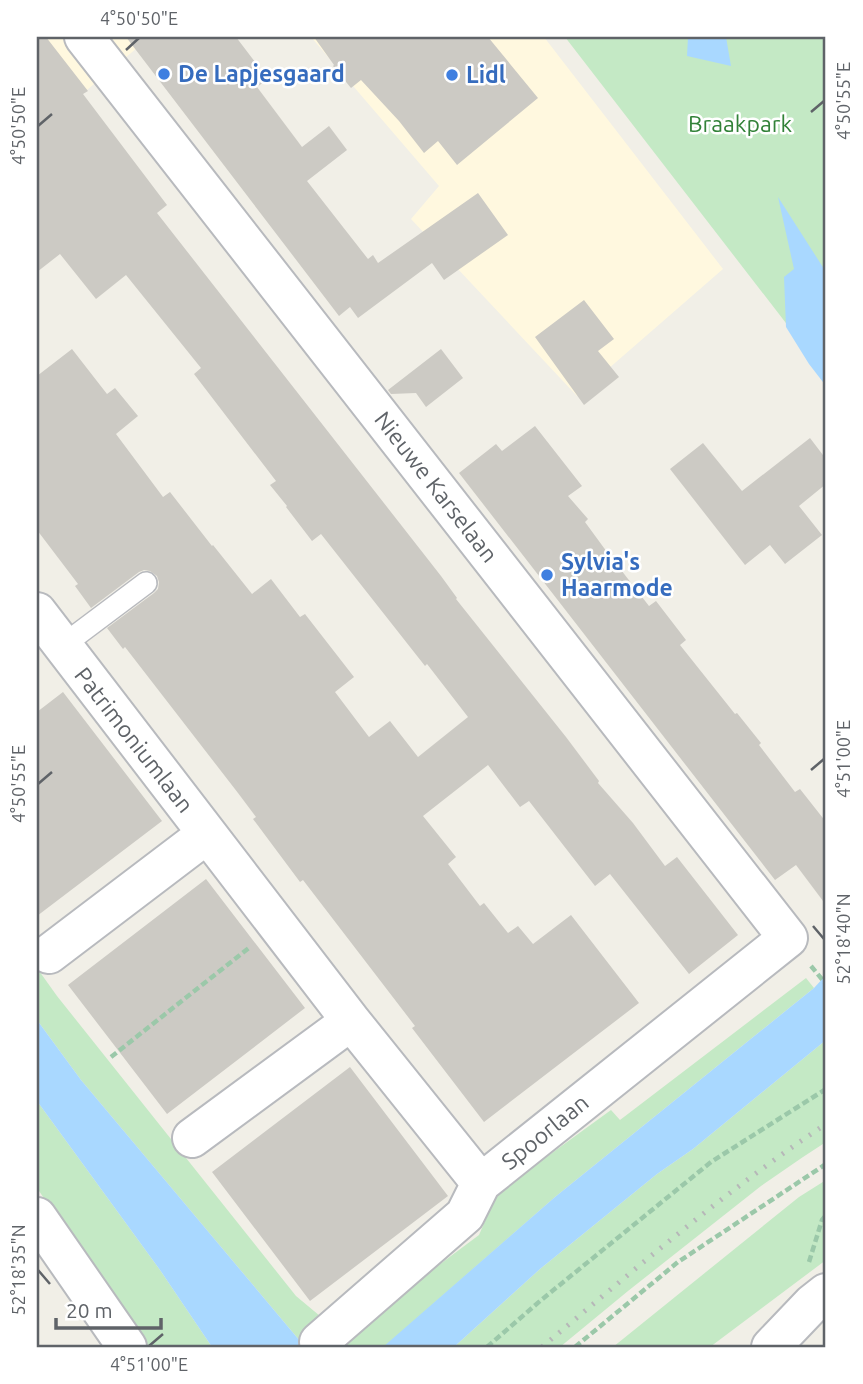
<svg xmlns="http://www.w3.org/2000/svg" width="863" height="1384" viewBox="0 0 863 1384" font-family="Ubuntu,sans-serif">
<rect width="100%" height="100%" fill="#f1efe7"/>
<path fill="#fff8df" d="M 37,37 L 150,37 L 37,132 Z
M 311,37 L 544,37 L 723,269 L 577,396 L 411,219 L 439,186 Z"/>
<path fill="#c4e9c5" d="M 565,37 L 826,37 L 826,375 Z
M 37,968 L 57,996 L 296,1296 L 344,1336 L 479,1235 L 497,1193 L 611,1110 L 620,1120 L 806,978 L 814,988 L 555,1197 L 384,1347 L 305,1347 L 81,1080 L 37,1020 Z
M 826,1040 L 826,1142 L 803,1157 L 761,1186 L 628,1291 L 560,1347 L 454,1347 L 540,1269 L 657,1174 L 693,1149 Z
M 37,1101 L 160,1270 L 212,1347 L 145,1347 L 37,1188 Z
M 826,1180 L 826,1260 L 710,1347 L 613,1347 L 799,1197 Z"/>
<path fill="#a9d8ff" d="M 688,37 L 726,37 L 731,66 L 687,56 Z
M 778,197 L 826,272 L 826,386 L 809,364 L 786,327 L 784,277 L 794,269 Z
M 826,975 L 826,1040 L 693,1149 L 657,1174 L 540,1269 L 454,1347 L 383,1347 L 555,1197 L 814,988 Z
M 37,1020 L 81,1080 L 305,1347 L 212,1347 L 160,1270 L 37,1101 Z"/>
<path fill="#cccac4" d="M 37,37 L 46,37 L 88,91 L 83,94 L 167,205 L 157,213 L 441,576 L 457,598 L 456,599 L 566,737 L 599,781 L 598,783 L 633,823 L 665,866 L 677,857 L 738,935 L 689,974 L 610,874 L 595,886 L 529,801 L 520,807 L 488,765 L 423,816 L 456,857 L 448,864 L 480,906 L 484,903 L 508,933 L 518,926 L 533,944 L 571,915 L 639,1003 L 484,1122 L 412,1028 L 415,1026 L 303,880 L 300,882 L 253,819 L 256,817 L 238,793 L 125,647 L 123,649 L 107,628 L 154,593 L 158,589 L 159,582 L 157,576 L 150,571 L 144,570 L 139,572 L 91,608 L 75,586 L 78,584 L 37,530 L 37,376 L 72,349 L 107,394 L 115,388 L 138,416 L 116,434 L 163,497 L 170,492 L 212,546 L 213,545 L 252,594 L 271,579 L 300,617 L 305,614 L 354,677 L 335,692 L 369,737 L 390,721 L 418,757 L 468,717 L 427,664 L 425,666 L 321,534 L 312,541 L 286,507 L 287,506 L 270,485 L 276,481 L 194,374 L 201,368 L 126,275 L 96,299 L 60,254 L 37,272 Z
M 126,37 L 236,37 L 268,79 L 257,87 L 302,147 L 329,126 L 347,150 L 307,181 L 368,259 L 373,255 L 378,263 L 478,193 L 508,235 L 444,280 L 432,263 L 358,318 L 350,307 L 339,316 Z
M 314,37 L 488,37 L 538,98 L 457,165 L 438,141 L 424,153 L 399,121 L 361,80 L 351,88 L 333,66 L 334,65 Z
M 584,300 L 614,339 L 598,351 L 619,377 L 584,405 L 535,337 Z
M 441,349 L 463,378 L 426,407 L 416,393 L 391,394 L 388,390 Z
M 535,426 L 582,486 L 568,496 L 588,519 L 585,522 L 604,548 L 649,606 L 656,601 L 686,640 L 680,645 L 735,714 L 737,713 L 761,743 L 759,745 L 795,792 L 800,789 L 826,822 L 826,905 L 796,865 L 775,880 L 459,473 L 496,444 L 502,451 Z
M 810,438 L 826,459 L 826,484 L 799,506 L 822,535 L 785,564 L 770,545 L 745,565 L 670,469 L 703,443 L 742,491 Z
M 63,692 L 162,821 L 37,916 L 37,712 Z
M 206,879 L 305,1008 L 167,1114 L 68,985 Z
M 350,1067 L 448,1196 L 310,1301 L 212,1172 Z"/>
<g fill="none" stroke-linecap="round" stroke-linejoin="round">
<defs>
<path id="lane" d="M 62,646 L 146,583"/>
<path id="street" d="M 84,37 L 788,938 L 481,1183 L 465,1215 L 319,1342
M 37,612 L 351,1021 L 481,1183
M 49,954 L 207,834
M 192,1138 L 351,1021
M 37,1217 L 127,1347
M 771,1347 L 812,1304 L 826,1293"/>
</defs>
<use href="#lane" stroke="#b8babe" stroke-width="24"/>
<use href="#street" stroke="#b8babe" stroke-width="42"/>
<path stroke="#9bc8a9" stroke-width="4.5" stroke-dasharray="7 3.5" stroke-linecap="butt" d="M 811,966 L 826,984
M 111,1057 L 250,947
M 809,1262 L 822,1220 L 826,1215
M 487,1347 L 540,1301 L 711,1162 L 826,1089
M 575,1347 L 678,1262 L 826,1164"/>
<use href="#lane" stroke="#fff" stroke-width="21"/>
<use href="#street" stroke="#fff" stroke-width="38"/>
<path stroke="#b6b7b8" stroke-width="5" stroke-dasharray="2 9" stroke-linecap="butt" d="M 542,1347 C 634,1270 725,1191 826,1124"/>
</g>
<path fill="none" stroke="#5f6368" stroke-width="2.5" d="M 126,50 L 139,38M 811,112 L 824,101M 38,126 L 52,114M 811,770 L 824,759M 38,784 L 52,772M 813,926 L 824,939M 38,1270 L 50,1284M 149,1346 L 163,1334"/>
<g fill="#3f7fe0" stroke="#fff" stroke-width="2.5">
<circle cx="164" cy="74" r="7"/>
<circle cx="452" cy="75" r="7"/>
<circle cx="547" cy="575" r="7"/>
</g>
<g text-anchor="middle" stroke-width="5" stroke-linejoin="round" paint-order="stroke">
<g font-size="23" font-weight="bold" fill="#366cbe" stroke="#fff" text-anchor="start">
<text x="178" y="82">De Lapjesgaard</text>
<text x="466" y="83">Lidl</text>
<text x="561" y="570">Sylvia's<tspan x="561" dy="26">Haarmode</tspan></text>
</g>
<g font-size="23" fill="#328238" stroke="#fff">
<text x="740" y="132">Braakpark</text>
</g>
<g font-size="23" fill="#5f6368" stroke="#fff">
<text transform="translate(436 487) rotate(52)" y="8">Nieuwe Karselaan</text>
<text transform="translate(134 740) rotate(52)" y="8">Patrimoniumlaan</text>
<text transform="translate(545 1132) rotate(-39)" y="8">Spoorlaan</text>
</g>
</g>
<rect width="863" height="1384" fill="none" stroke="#ffffff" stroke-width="77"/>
<path d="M56 1318v10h105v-10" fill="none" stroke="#5f6368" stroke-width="3.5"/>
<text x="66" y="1318" font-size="21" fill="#5f6368" stroke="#ffffff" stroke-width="5" paint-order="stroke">20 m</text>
<rect x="38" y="38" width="786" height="1308" fill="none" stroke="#5f6368" stroke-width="2.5"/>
<g font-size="18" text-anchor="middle" fill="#5f6368">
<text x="139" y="25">4°50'50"E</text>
<text transform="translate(844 101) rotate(-90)" y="6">4°50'55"E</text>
<text transform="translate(19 126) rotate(-90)" y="6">4°50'50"E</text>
<text transform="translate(844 759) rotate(-90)" y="6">4°51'00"E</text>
<text transform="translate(19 784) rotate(-90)" y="6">4°50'55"E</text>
<text transform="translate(844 939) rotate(-90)" y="6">52°18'40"N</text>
<text transform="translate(19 1270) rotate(-90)" y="6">52°18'35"N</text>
<text x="149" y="1371">4°51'00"E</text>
</g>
</svg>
